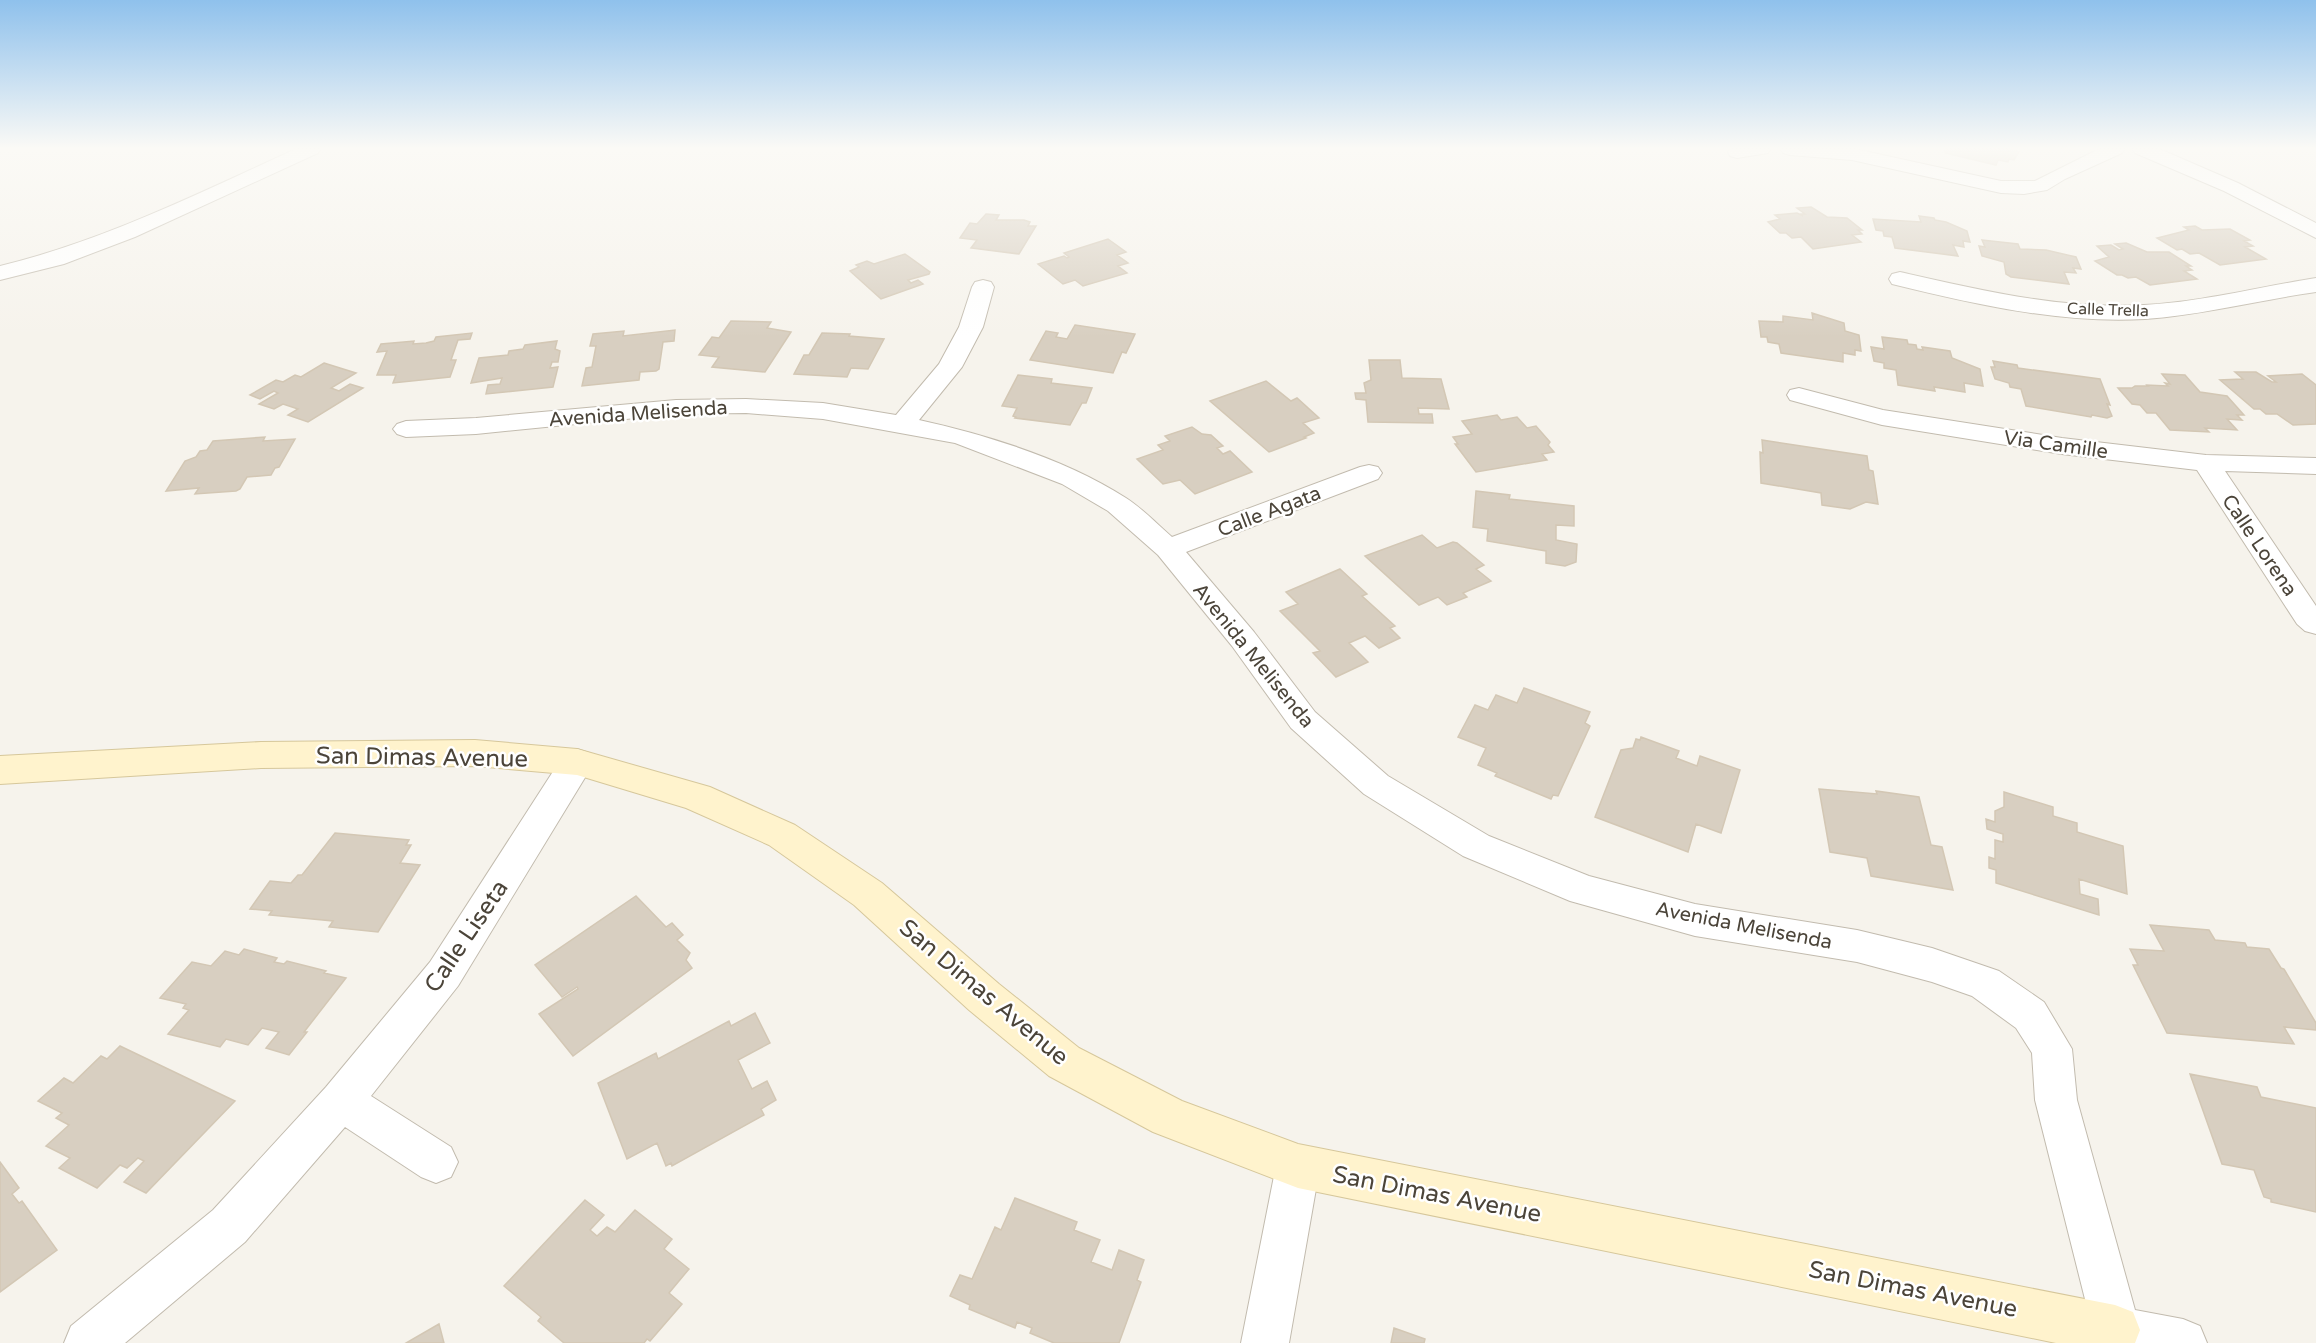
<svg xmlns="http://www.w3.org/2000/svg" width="2316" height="1343" viewBox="0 0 2316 1343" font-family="'Varela Round',sans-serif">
<rect width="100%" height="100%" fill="#f6f3ec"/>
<path fill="#d8cfc1" stroke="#d3c7b4" stroke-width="1.5" d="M 1945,149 L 2007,149 L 2019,152 L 2014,160 L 2009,159 L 2008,162 L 1998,160 L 1996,165 L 1945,153 Z
M 1811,207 L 1827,217 L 1847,218 L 1862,230 L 1858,230 L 1862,234 L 1852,235 L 1861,242 L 1813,249 L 1801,237 L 1792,238 L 1786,233 L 1780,233 L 1768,222 L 1780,219 L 1775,215 L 1797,213 L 1803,216 L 1801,214 L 1805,214 L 1797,208 Z
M 986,214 L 999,215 L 996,220 L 1024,220 L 1030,222 L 1028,226 L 1036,226 L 1019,254 L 971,248 L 977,240 L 960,238 L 970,223 L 977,224 Z
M 1919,216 L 1934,218 L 1935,220 L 1946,222 L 1967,231 L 1970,242 L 1963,241 L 1964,247 L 1953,245 L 1958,256 L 1895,248 L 1892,237 L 1884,236 L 1883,231 L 1876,230 L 1873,219 L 1921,222 Z
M 2195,226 L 2202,230 L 2230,229 L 2250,240 L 2244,241 L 2253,246 L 2245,247 L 2266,259 L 2220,265 L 2199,253 L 2190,254 L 2182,249 L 2177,250 L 2157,238 L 2189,230 L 2184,227 Z
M 1108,239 L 1126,252 L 1117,255 L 1128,263 L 1118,266 L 1127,273 L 1083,286 L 1075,280 L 1063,284 L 1038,264 L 1064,256 L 1067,258 L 1069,257 L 1064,253 Z
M 1982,240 L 2018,244 L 2020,249 L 2046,250 L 2076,257 L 2081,269 L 2073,268 L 2076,273 L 2064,272 L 2069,284 L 2011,277 L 2006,274 L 2004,262 L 1982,256 L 1979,246 L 1985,247 Z
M 2126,243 L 2147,252 L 2169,252 L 2191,266 L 2186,266 L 2192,270 L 2184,271 L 2197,279 L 2150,285 L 2136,277 L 2128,278 L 2122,275 L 2117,275 L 2095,261 L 2109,257 L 2097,246 L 2111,245 L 2119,250 L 2123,249 L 2115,244 Z
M 905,254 L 930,272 L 929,274 L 908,280 L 911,283 L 918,280 L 923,284 L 881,299 L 850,271 L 859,267 L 856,265 L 867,261 L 874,264 Z
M 1812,313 L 1844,323 L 1845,331 L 1859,335 L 1861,351 L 1855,350 L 1855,355 L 1843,353 L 1843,362 L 1781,353 L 1779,344 L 1768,342 L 1767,337 L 1761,337 L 1759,321 L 1783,322 L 1783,316 L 1813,320 Z
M 731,321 L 771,322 L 767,328 L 791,332 L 765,372 L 712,367 L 719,357 L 699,355 L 712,337 L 719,338 Z
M 1075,325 L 1135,334 L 1126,353 L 1122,352 L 1113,373 L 1030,360 L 1046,331 L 1058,333 L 1056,337 L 1067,339 Z
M 675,330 L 674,341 L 663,342 L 659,369 L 656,371 L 640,372 L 639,380 L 582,386 L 586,368 L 592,367 L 596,346 L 590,346 L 593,334 L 624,331 L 623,336 Z
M 472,333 L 470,339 L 458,340 L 451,360 L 456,360 L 450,377 L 393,383 L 396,375 L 377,375 L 387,351 L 377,352 L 381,344 L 414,341 L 413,344 L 426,343 L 434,341 L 436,337 Z
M 822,333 L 850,334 L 849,336 L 884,339 L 868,369 L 851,368 L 847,377 L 794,374 L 804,355 L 809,355 Z
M 1882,337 L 1907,340 L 1908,344 L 1916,345 L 1917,349 L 1923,350 L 1922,347 L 1950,351 L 1952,358 L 1980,369 L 1983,386 L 1964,383 L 1965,392 L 1934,387 L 1935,391 L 1898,385 L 1896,370 L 1884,368 L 1884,363 L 1874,361 L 1871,347 L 1884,349 Z
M 557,341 L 555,349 L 560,351 L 558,362 L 552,362 L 550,368 L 558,367 L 553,387 L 486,394 L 488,385 L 500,384 L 502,378 L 471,383 L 479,358 L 508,355 L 509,351 L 523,349 L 525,345 Z
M 1369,360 L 1400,360 L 1402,378 L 1441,379 L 1449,409 L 1418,408 L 1419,414 L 1432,414 L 1433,423 L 1368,422 L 1366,400 L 1356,399 L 1355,393 L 1366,393 L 1364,383 L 1371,380 Z
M 1993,361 L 2017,365 L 2018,368 L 2100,379 L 2110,405 L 2107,404 L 2112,416 L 2107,418 L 2092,415 L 2091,417 L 2026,406 L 2021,389 L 2010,387 L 2009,383 L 1995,379 L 1991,367 L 1995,367 Z
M 324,363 L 356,373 L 331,388 L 339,391 L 350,384 L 363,388 L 308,422 L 288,415 L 298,409 L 283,404 L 274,409 L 259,404 L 278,393 L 274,391 L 260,399 L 250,395 L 276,380 L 283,382 L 295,375 L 301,377 Z
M 2235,372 L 2256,372 L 2272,382 L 2276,382 L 2268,376 L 2302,374 L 2316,385 L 2316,424 L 2293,425 L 2277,414 L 2266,414 L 2260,409 L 2254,409 L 2220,380 L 2243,379 Z
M 2162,374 L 2185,375 L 2200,392 L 2227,396 L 2244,415 L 2237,415 L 2242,420 L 2227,419 L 2237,430 L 2205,428 L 2209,432 L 2170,430 L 2156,413 L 2147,413 L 2140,405 L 2132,404 L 2118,388 L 2132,388 L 2135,386 L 2148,386 L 2147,385 L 2168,386 L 2165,383 L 2170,384 Z
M 1018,375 L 1052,379 L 1051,383 L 1092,388 L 1086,403 L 1082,403 L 1070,425 L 1015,418 L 1016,417 L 1013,416 L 1017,408 L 1002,406 Z
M 1266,381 L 1291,401 L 1297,398 L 1319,418 L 1303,423 L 1314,433 L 1304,437 L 1306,438 L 1269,452 L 1210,401 Z
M 1497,415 L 1501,420 L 1517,417 L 1527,428 L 1536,426 L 1550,442 L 1548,445 L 1554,452 L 1542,454 L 1547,460 L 1476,472 L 1455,444 L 1458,444 L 1453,437 L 1472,434 L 1462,421 Z
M 1192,427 L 1202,434 L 1211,435 L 1223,446 L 1217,448 L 1223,454 L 1230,451 L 1252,472 L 1195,494 L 1180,480 L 1163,484 L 1137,459 L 1163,450 L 1158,445 L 1170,441 L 1165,436 Z
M 265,437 L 263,441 L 295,439 L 279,467 L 275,468 L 271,475 L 247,477 L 240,489 L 236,491 L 195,494 L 199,488 L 166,491 L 185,461 L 196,457 L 200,451 L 207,450 L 213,441 Z
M 1762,440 L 1867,456 L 1869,470 L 1873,471 L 1878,504 L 1866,502 L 1850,509 L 1822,505 L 1821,493 L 1761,483 L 1760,452 L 1763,453 Z
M 1476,491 L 1510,495 L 1509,499 L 1574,506 L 1574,526 L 1556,525 L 1556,540 L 1577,544 L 1576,562 L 1565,566 L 1546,563 L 1546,551 L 1487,541 L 1488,529 L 1473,527 Z
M 1422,535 L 1437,548 L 1453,542 L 1457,543 L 1484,565 L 1476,569 L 1491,581 L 1463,593 L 1467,597 L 1447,605 L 1438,597 L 1419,605 L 1365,556 Z
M 1340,569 L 1367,594 L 1362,596 L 1395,626 L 1390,628 L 1400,638 L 1379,648 L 1365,636 L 1349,643 L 1368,662 L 1336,677 L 1313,653 L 1320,651 L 1280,611 L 1298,604 L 1286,592 Z
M 1524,688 L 1590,712 L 1585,723 L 1590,726 L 1558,796 L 1553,795 L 1551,799 L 1495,776 L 1497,773 L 1478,765 L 1486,748 L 1458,737 L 1475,705 L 1488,710 L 1496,695 L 1517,703 Z
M 1641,737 L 1679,751 L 1676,758 L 1697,766 L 1700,756 L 1740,770 L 1721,833 L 1696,824 L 1688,852 L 1595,817 L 1621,750 L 1633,748 L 1636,739 L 1640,740 Z
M 1819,789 L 1877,794 L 1876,791 L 1919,797 L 1931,845 L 1942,847 L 1953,890 L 1871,876 L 1867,858 L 1830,852 Z
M 2004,792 L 2053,807 L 2053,816 L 2077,823 L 2077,832 L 2123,846 L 2127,894 L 2079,879 L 2080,894 L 2098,899 L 2099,915 L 1996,883 L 1996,870 L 1989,868 L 1989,857 L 1995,859 L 1995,840 L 2003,842 L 2003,834 L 1987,829 L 1986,819 L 1995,822 L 1995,811 L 2004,807 Z
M 335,833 L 409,840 L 406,845 L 411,845 L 400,863 L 420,865 L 378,932 L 329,927 L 333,921 L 269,915 L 272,911 L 250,909 L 270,881 L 291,883 L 298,875 L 302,875 Z
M 636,896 L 666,927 L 672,923 L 683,935 L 677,940 L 690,953 L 686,960 L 692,968 L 573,1056 L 539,1014 L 578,989 L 577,987 L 562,997 L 535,965 Z
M 2150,925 L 2209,930 L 2215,940 L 2245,943 L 2247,947 L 2269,949 L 2281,968 L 2284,969 L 2316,1023 L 2316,1030 L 2284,1027 L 2294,1044 L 2167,1033 L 2133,965 L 2138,965 L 2130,949 L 2164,951 Z
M 244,949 L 277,958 L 274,962 L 284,964 L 287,961 L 326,971 L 324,973 L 346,978 L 304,1032 L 307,1032 L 289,1055 L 266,1048 L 279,1032 L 262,1028 L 248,1045 L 226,1039 L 220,1047 L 168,1034 L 189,1010 L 183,1008 L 186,1004 L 160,998 L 192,962 L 211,966 L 225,951 L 239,955 Z
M 755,1013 L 770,1043 L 738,1060 L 752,1089 L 767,1081 L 776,1100 L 761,1109 L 764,1115 L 672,1166 L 671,1163 L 666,1166 L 657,1143 L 627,1159 L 598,1083 L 656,1053 L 658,1059 L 729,1021 L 731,1026 Z
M 120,1046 L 235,1101 L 146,1193 L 124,1182 L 144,1161 L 138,1158 L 127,1168 L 120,1165 L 97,1188 L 59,1168 L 70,1158 L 46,1146 L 69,1125 L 56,1118 L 62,1113 L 38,1101 L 64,1078 L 73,1083 L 101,1056 L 107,1059 Z
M 2190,1074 L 2257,1087 L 2261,1097 L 2316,1108 L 2316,1212 L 2271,1202 L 2271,1199 L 2264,1197 L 2254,1170 L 2222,1164 Z
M 0,1162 L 19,1188 L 12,1194 L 19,1203 L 22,1201 L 57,1250 L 0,1292 Z
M 1015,1198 L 1077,1222 L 1074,1230 L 1100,1240 L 1091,1262 L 1112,1270 L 1119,1250 L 1144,1260 L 1137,1280 L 1141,1282 L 1119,1343 L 1054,1343 L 1030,1333 L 1032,1328 L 1017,1322 L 1015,1328 L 969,1309 L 970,1305 L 950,1296 L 960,1275 L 972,1279 L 995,1227 L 1001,1230 Z
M 585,1200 L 604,1215 L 590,1230 L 597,1236 L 607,1227 L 615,1232 L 635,1210 L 672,1239 L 664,1249 L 689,1269 L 669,1293 L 682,1304 L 650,1341 L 647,1339 L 644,1343 L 564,1343 L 538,1321 L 541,1317 L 504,1286 Z
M 439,1324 L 444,1343 L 406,1343 Z
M 1394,1328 L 1425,1339 L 1424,1343 L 1391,1343 Z"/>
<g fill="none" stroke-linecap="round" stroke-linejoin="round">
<defs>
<path id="street" d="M 296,149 L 320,149 L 318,153 L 135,237 L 64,264 L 0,280 L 0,266 C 104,241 199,193 296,149 Z
M 1730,149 L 1770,149 L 1768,153 L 1737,158 L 1730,156 L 1728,152 Z
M 1781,149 L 1855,149 L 2001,181 L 2035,181 L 2099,149 L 2124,149 L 2122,153 L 2065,179 L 2047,190 L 2024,194 L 2001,193 L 1852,160 L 1790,155 L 1783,153 Z
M 2133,149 L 2159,149 L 2171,154 L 2238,183 L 2316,223 L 2316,238 L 2224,191 L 2135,153 Z
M 1900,272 C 1980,290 2062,310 2144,305 C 2202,302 2259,287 2316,278 L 2316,292 C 2259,300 2202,315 2145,319 C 2060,324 1974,304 1892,284 L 1889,279 L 1892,274 Z
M 983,280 L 991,282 L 994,287 L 983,327 L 962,367 L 919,420 C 987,435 1067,460 1126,498 C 1143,509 1157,524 1172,537 L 1360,467 L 1369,465 L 1378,467 L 1382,473 L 1378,479 L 1186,552 L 1254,632 L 1315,712 L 1388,776 L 1489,836 L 1589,876 L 1695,904 L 1857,930 L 1932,948 L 1999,971 L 2044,1002 L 2072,1049 L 2077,1100 L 2135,1310 L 2183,1319 L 2200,1326 L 2207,1343 L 2096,1343 L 2035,1100 L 2032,1053 L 2016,1028 L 1972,996 L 1932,982 L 1857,962 L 1695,936 L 1570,901 L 1463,856 L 1364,794 L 1291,728 L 1232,646 L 1158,555 L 1108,511 L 1062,484 L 955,443 L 823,419 L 746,413 L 676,414 L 476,434 L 406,437 L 397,434 L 393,429 L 397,424 L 406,421 L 476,418 L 676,400 L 746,399 L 823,403 L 896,415 L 939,364 L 959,327 L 972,287 L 975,282 Z
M 1799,388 L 1883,410 L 2062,438 L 2206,455 L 2316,458 L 2316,474 L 2225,471 L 2316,606 L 2316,634 L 2305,631 L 2297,624 L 2197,470 L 2062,454 L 1882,425 L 1790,400 L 1787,395 L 1790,390 Z
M 577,749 L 589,753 L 594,762 L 589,771 L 458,986 L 371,1096 L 451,1147 L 458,1162 L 451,1177 L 436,1183 L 421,1177 L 345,1127 L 245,1242 L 125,1343 L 64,1343 L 71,1326 L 213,1210 L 326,1087 L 430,962 L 565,753 Z
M 1298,1145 L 1313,1151 L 1320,1166 L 1289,1343 L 1241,1343 L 1276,1166 L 1283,1151 Z"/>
<path id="secondary" d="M 475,740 L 577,749 L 710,787 L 795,825 L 882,883 L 999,984 L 1079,1048 L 1182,1101 L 1298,1144 L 2115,1305 L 2133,1312 L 2140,1330 L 2135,1343 L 2056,1343 L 1298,1188 L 1153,1132 L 1049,1076 L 969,1010 L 854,905 L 769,845 L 686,808 L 577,775 L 475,766 L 261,768 L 0,784 L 0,756 L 261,742 Z"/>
</defs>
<use href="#street" stroke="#c2bbae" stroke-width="2"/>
<use href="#secondary" stroke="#d6c79b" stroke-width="2"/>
<use href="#street" fill="#fff" fill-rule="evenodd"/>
<use href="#secondary" fill="#fff3cd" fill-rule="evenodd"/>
</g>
<linearGradient id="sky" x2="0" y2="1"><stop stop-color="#8fc1ec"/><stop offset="0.44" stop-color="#fbfaf6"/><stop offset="1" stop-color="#fbfaf6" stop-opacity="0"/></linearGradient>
<rect width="2316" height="337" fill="url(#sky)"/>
<g text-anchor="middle" stroke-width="5" stroke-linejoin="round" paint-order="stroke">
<g font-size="16" fill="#4b4439" stroke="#fff">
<text transform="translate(2108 309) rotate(2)" y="6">Calle Trella</text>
</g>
<g font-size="20" fill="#4b4439" stroke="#fff">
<text transform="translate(638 413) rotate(-4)" y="7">Avenida Melisenda</text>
<text transform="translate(2056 444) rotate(8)" y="7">Via Camille</text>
<text transform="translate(1269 511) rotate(-21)" y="7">Calle Agata</text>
<text transform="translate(2260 545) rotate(56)" y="7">Calle Lorena</text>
<text transform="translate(1254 655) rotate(51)" y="7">Avenida Melisenda</text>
<text transform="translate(1744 925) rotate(11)" y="7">Avenida Melisenda</text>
</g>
<g font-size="24" fill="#4b4439" stroke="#fff">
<text transform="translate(422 757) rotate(1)" y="8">San Dimas Avenue</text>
<text transform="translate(466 936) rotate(-56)" y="8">Calle Liseta</text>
<text transform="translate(984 992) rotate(40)" y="8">San Dimas Avenue</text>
<text transform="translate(1437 1194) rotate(11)" y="8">San Dimas Avenue</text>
<text transform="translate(1913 1289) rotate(11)" y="8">San Dimas Avenue</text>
</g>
</g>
</svg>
